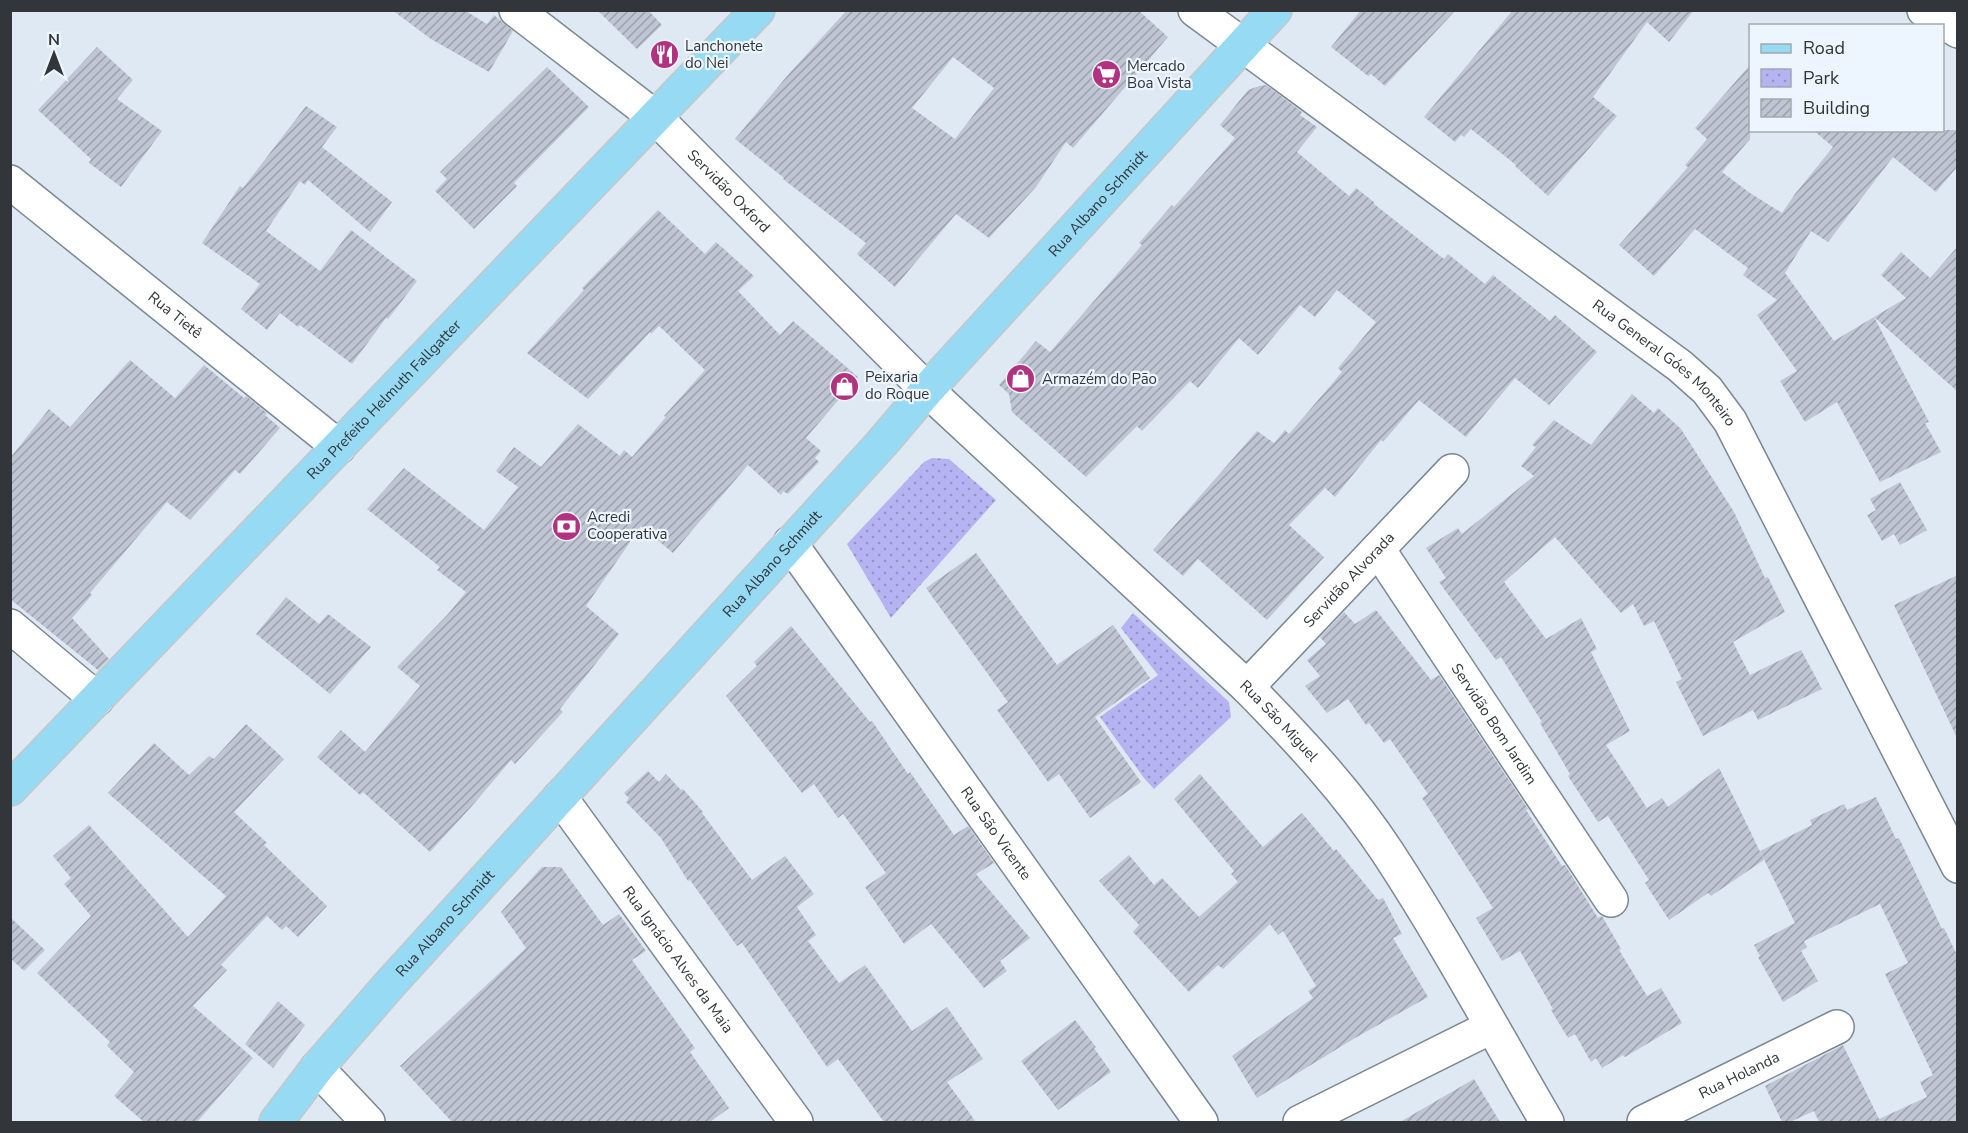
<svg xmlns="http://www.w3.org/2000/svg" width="1968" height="1133" viewBox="0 0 1968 1133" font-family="'Nunito Sans',sans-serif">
<defs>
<pattern id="park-dots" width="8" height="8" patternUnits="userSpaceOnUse" patternTransform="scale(1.5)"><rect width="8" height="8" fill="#b6b3f2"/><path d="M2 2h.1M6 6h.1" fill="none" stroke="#9592c5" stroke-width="1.8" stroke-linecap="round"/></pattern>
<pattern id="building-hatch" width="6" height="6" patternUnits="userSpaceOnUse" patternTransform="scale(1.5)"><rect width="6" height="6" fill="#bfc5d2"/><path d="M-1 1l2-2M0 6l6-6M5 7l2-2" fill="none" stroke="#9ca1ab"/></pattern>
</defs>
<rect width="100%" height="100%" fill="#dee9f4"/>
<path fill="url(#park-dots)" d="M 932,458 L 949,459 L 996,500 L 891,618 L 847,544 L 924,462 Z
M 1133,613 L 1229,702 L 1231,717 L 1154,789 L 1144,778 L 1100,717 L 1158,675 L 1121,628 Z"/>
<path fill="url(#building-hatch)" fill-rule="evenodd" d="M 392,10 L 464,10 L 487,24 L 494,15 L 513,31 L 489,72 L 431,39 Z
M 597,10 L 648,10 L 662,25 L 637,49 Z
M 847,10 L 1138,10 L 1168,37 L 1073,148 L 1066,142 L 1036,187 L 989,238 L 956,214 L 895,287 L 857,254 L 866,243 L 783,179 L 784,178 L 735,139 L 787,76 ZM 953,57 L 994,88 L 955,139 L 912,108 Z
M 1361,10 L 1456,10 L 1385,86 L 1371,74 L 1368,76 L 1331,47 Z
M 1513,10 L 1694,10 L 1669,42 L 1647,22 L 1593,97 L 1617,116 L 1548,196 L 1515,166 L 1516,165 L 1471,129 L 1464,137 L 1461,135 L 1455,142 L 1424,117 Z
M 97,47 L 133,80 L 117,99 L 162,131 L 121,187 L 89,163 L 91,159 L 38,110 Z
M 1750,65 L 1750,139 L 1722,172 L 1750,193 L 1782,213 L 1795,194 L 1833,147 L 1813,130 L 1958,130 L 1958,166 L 1936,192 L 1893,157 L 1828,242 L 1811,231 L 1785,273 L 1834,341 L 1874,317 L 1929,422 L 1925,423 L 1941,452 L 1880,482 L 1837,402 L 1805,422 L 1780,381 L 1797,371 L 1757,315 L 1777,300 L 1743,275 L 1748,268 L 1695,229 L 1654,276 L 1619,245 L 1688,167 L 1685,165 L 1707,139 L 1695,128 Z
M 547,67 L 589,107 L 514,183 L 517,186 L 474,229 L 435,191 L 447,179 L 440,172 Z
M 1266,85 L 1302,112 L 1300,115 L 1317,127 L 1297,152 L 1349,196 L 1356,188 L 1374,202 L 1374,204 L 1444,259 L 1448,254 L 1485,284 L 1493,275 L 1550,321 L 1555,315 L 1597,352 L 1549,405 L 1515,378 L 1466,437 L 1419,400 L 1383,442 L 1381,440 L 1335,497 L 1325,488 L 1289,525 L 1324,557 L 1267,620 L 1198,559 L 1183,576 L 1153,550 L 1257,431 L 1274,443 L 1285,430 L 1289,434 L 1342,372 L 1338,368 L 1376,322 L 1337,290 L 1315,317 L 1300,305 L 1258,355 L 1239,338 L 1198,388 L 1190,381 L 1142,431 L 1137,426 L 1086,477 L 1012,412 L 1009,394 L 999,385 L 1036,341 L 1050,352 L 1142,245 L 1139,243 L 1172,205 L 1174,207 L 1235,138 L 1220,125 L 1248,90 L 1259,86 Z
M 306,106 L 337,127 L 322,147 L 392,202 L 370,232 L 308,180 L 305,185 L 300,181 L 266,231 L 320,271 L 351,230 L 417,281 L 388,319 L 386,318 L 352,364 L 300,325 L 298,327 L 280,313 L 267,330 L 241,309 L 260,284 L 202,243 L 240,186 L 243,188 Z
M 658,210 L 705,254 L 716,242 L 754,276 L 738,291 L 780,335 L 793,321 L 858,377 L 806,438 L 821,451 L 815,458 L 819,462 L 788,494 L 783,491 L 781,495 L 748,465 L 673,553 L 641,526 L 586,606 L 619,634 L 560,709 L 563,712 L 515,764 L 511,760 L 472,806 L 430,852 L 363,792 L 360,795 L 317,757 L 341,730 L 365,752 L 420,686 L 397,667 L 448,614 L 466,592 L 437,570 L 440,567 L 367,509 L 404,468 L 484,530 L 518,487 L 496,471 L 514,447 L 541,467 L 578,424 L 620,456 L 624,450 L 632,457 L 666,417 L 664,416 L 705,370 L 659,326 L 651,334 L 650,332 L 588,399 L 527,353 L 584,290 L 582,288 Z
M 1958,246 L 1958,392 L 1874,317 L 1906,298 L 1881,275 L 1901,252 L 1930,278 Z
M 130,360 L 175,398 L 204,365 L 244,398 L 246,396 L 267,413 L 265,415 L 280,428 L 240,474 L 235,470 L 190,520 L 167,502 L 90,593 L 92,595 L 72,618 L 109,659 L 98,670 L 10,599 L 10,458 L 49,409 L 70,427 Z
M 1632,394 L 1654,413 L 1658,408 L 1681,429 L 1734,512 L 1765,578 L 1768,577 L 1785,612 L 1733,642 L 1750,675 L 1801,650 L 1822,689 L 1758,720 L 1753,710 L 1703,736 L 1676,682 L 1682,679 L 1654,621 L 1644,626 L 1633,604 L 1621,613 L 1555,537 L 1504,582 L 1546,639 L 1581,618 L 1597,649 L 1591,652 L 1630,731 L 1606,745 L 1647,808 L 1662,798 L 1668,807 L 1719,768 L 1739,808 L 1764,860 L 1711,896 L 1708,893 L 1669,920 L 1645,883 L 1649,880 L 1608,816 L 1598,822 L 1568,776 L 1570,774 L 1540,723 L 1542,722 L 1501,657 L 1496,660 L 1439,582 L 1446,578 L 1426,548 L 1458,528 L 1462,534 L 1534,476 L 1521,466 L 1536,447 L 1532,445 L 1554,420 L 1591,445 Z
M 1900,482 L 1927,530 L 1900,545 L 1894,534 L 1882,541 L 1867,515 L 1876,510 L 1870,499 Z
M 976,553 L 1057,665 L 1113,625 L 1150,678 L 1095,717 L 1141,782 L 1090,818 L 1059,774 L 1048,782 L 997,710 L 1008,702 L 926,588 Z
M 1958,575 L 1958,740 L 1894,605 Z
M 286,597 L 319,624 L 328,614 L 371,647 L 330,694 L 256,634 Z
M 1376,610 L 1431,680 L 1439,675 L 1528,809 L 1526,810 L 1562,866 L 1565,865 L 1598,918 L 1602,916 L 1621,949 L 1619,950 L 1647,996 L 1661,988 L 1682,1023 L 1625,1057 L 1623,1055 L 1602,1068 L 1596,1058 L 1591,1062 L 1575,1034 L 1568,1038 L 1551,1010 L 1553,1009 L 1520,951 L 1502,961 L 1476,918 L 1493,908 L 1422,798 L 1428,794 L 1390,739 L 1384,743 L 1369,723 L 1366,725 L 1348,699 L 1327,713 L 1305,686 L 1320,676 L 1307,660 L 1326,644 L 1320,637 L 1344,612 L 1355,624 Z
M 791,626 L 870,722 L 872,721 L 908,774 L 910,772 L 954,835 L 968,826 L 994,863 L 976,874 L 1030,938 L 1000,961 L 1007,971 L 984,988 L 931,924 L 904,944 L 865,887 L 886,873 L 843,814 L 838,818 L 814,784 L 802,793 L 726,696 L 757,666 L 754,662 Z
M 246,724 L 284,759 L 234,812 L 267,843 L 264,845 L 327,906 L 298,937 L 286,926 L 282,930 L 267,916 L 221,965 L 227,970 L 193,1006 L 253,1058 L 197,1122 L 144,1122 L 114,1096 L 134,1072 L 107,1046 L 110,1042 L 37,973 L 91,916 L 64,884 L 71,878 L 53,856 L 89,825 L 188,937 L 226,896 L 108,793 L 154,743 L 189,775 L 209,756 L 214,759 Z
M 648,771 L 659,782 L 666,774 L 681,790 L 683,789 L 703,812 L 702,813 L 752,880 L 785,856 L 814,894 L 797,907 L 816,935 L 808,941 L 839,983 L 865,965 L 912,1031 L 947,1007 L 983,1059 L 947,1082 L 976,1122 L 884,1122 L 838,1059 L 827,1067 L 742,943 L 737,946 L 690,880 L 688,881 L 661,838 L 626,802 L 629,798 L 624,793 Z
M 1200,774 L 1263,847 L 1302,813 L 1334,851 L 1336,849 L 1378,900 L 1383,898 L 1402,934 L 1393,938 L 1428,997 L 1355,1038 L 1257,1098 L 1232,1056 L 1313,998 L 1308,991 L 1316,986 L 1283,931 L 1278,935 L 1270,924 L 1223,969 L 1218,965 L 1189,992 L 1133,932 L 1139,925 L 1099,881 L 1129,855 L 1154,885 L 1162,878 L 1199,917 L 1238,882 L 1231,874 L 1234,871 L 1174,799 Z
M 1876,797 L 1896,839 L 1899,838 L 1942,929 L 1944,928 L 1958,957 L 1958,1122 L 1819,1122 L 1814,1111 L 1790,1122 L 1782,1122 L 1765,1086 L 1843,1045 L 1879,1119 L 1927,1097 L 1920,1082 L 1933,1075 L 1885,974 L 1908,963 L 1880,904 L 1804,941 L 1807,947 L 1801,951 L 1818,981 L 1783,1002 L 1758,957 L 1760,956 L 1754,945 L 1795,923 L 1760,851 L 1812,825 L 1810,820 L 1844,804 L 1847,810 Z
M 542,867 L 561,867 L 603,925 L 619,914 L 646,951 L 632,960 L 695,1048 L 690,1052 L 729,1108 L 710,1122 L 452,1122 L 400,1066 L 526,948 L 501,912 Z
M 10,917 L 45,950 L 24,971 L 10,958 Z
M 278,1001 L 305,1025 L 273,1068 L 245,1044 Z
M 1075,1020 L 1096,1047 L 1094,1048 L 1111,1072 L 1058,1110 L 1021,1061 Z
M 1474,1079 L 1500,1122 L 1400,1122 Z"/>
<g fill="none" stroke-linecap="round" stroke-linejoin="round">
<defs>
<g id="street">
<path id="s1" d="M 516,10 L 655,117 L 927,390 L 1247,687 C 1298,739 1348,792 1388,853 C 1445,940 1495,1033 1547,1122"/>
<path id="s2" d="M 1195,10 L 1680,366 L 1707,390 L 1730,421 L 1958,866"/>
<path d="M 1924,10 L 1958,31"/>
<path id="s3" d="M 10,182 L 339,447"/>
<path id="s4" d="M 790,543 L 1201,1122"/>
<path id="s5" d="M 1378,549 L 1611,900"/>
<path d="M 10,626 L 97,699"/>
<path id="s6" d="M 1247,687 L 1452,471"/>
<path id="s7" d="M 560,797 L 796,1122"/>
<path d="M 317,1068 L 368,1122"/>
<path d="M 1300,1122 L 1491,1027"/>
<path id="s8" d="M 1644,1122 L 1837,1027"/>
</g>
<g id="primary">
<path id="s9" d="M 10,789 L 758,10"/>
<path id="s10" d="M 276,1122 L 317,1068 L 390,984 L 882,443 L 927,390 L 1275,10"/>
</g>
</defs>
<use href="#street" stroke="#7c8790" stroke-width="36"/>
<use href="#primary" stroke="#c6c7c8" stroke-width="36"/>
<use href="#street" stroke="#fff" stroke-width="33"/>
<use href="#primary" stroke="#97daf3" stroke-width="33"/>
</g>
<defs>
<symbol id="restaurant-disc" viewBox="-11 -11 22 22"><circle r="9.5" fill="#b13280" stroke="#edf6ff"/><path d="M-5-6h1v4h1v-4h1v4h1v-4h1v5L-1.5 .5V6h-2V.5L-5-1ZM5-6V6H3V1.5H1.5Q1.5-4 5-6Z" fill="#fff"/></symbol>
<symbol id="supermarket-disc" viewBox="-11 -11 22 22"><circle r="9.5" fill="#b13280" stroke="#edf6ff"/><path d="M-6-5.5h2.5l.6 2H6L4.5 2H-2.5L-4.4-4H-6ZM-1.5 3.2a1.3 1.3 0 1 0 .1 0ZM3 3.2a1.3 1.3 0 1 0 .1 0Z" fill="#fff"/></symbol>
<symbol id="shop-disc" viewBox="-11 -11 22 22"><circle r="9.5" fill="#b13280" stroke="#edf6ff"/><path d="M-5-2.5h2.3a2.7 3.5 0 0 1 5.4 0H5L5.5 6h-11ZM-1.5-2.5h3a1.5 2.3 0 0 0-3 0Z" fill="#fff"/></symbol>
<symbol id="bank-disc" viewBox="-11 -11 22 22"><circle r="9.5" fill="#b13280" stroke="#edf6ff"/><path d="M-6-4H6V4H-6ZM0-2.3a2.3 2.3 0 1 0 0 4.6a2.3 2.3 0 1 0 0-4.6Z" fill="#fff"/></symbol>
</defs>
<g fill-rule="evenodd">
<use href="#restaurant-disc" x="648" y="38" width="33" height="33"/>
<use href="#supermarket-disc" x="1090" y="58" width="33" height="33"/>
<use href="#shop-disc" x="1004" y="362" width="33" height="33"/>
<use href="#shop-disc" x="828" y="370" width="33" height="33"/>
<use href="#bank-disc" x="550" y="510" width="33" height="33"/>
</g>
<g text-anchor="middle" stroke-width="4.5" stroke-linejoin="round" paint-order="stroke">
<g font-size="15" fill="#32363a" stroke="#edf6ff" text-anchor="start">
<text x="685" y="51">Lanchonete<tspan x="685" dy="17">do Nei</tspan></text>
<text x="1127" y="71">Mercado<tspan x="1127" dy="17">Boa Vista</tspan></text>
<text x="865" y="382">Peixaria<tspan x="865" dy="17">do Roque</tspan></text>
<text x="1042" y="384">Armazém do Pão</text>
<text x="587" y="522">Acredi<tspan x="587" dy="17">Cooperativa</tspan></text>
</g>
<g font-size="15" fill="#32363a" stroke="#edf6ff">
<text dy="5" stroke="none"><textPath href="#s1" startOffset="280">Servidão Oxford</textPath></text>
<text dy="5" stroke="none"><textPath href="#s10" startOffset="1233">Rua Albano Schmidt</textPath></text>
<text dy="5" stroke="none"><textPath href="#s3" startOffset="212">Rua Tietê</textPath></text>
<text dy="5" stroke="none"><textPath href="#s2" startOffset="588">Rua General Góes Monteiro</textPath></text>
<text dy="5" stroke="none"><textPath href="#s9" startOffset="540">Rua Prefeito Helmuth Fallgatter</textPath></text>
<text dy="5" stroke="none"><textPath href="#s10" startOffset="747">Rua Albano Schmidt</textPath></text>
<text dy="5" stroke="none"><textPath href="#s6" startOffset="148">Servidão Alvorada</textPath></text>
<text dy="5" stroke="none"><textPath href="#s1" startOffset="1044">Rua São Miguel</textPath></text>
<text dy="5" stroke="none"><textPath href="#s5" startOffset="210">Servidão Bom Jardim</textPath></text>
<text dy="5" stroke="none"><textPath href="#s4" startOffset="356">Rua São Vicente</textPath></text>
<text dy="5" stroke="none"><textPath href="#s10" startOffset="261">Rua Albano Schmidt</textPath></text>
<text dy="5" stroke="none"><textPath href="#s7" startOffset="201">Rua Ignácio Alves da Maia</textPath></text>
<text dy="5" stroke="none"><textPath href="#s8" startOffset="106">Rua Holanda</textPath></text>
</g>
</g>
<rect width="1968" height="1133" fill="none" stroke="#32363a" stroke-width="24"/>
<rect x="1749" y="24" width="195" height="108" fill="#edf6ff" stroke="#a2a9b0" stroke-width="1.5"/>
<rect x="1761" y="44" width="30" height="9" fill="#97daf3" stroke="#a2a9b0" stroke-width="1.5"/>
<text x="1803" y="54" font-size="18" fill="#32363a">Road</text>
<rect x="1761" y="69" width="30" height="18" fill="url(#park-dots)" stroke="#a2a9b0" stroke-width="1.5"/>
<text x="1803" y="84" font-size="18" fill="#32363a">Park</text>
<rect x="1761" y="99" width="30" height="18" fill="url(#building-hatch)" stroke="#a2a9b0" stroke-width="1.5"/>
<text x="1803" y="114" font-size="18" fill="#32363a">Building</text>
<g transform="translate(54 54)" stroke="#edf6ff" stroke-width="4.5" paint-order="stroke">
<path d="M0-4.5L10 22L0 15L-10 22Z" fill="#32363a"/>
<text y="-9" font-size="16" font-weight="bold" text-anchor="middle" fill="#32363a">N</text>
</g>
</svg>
